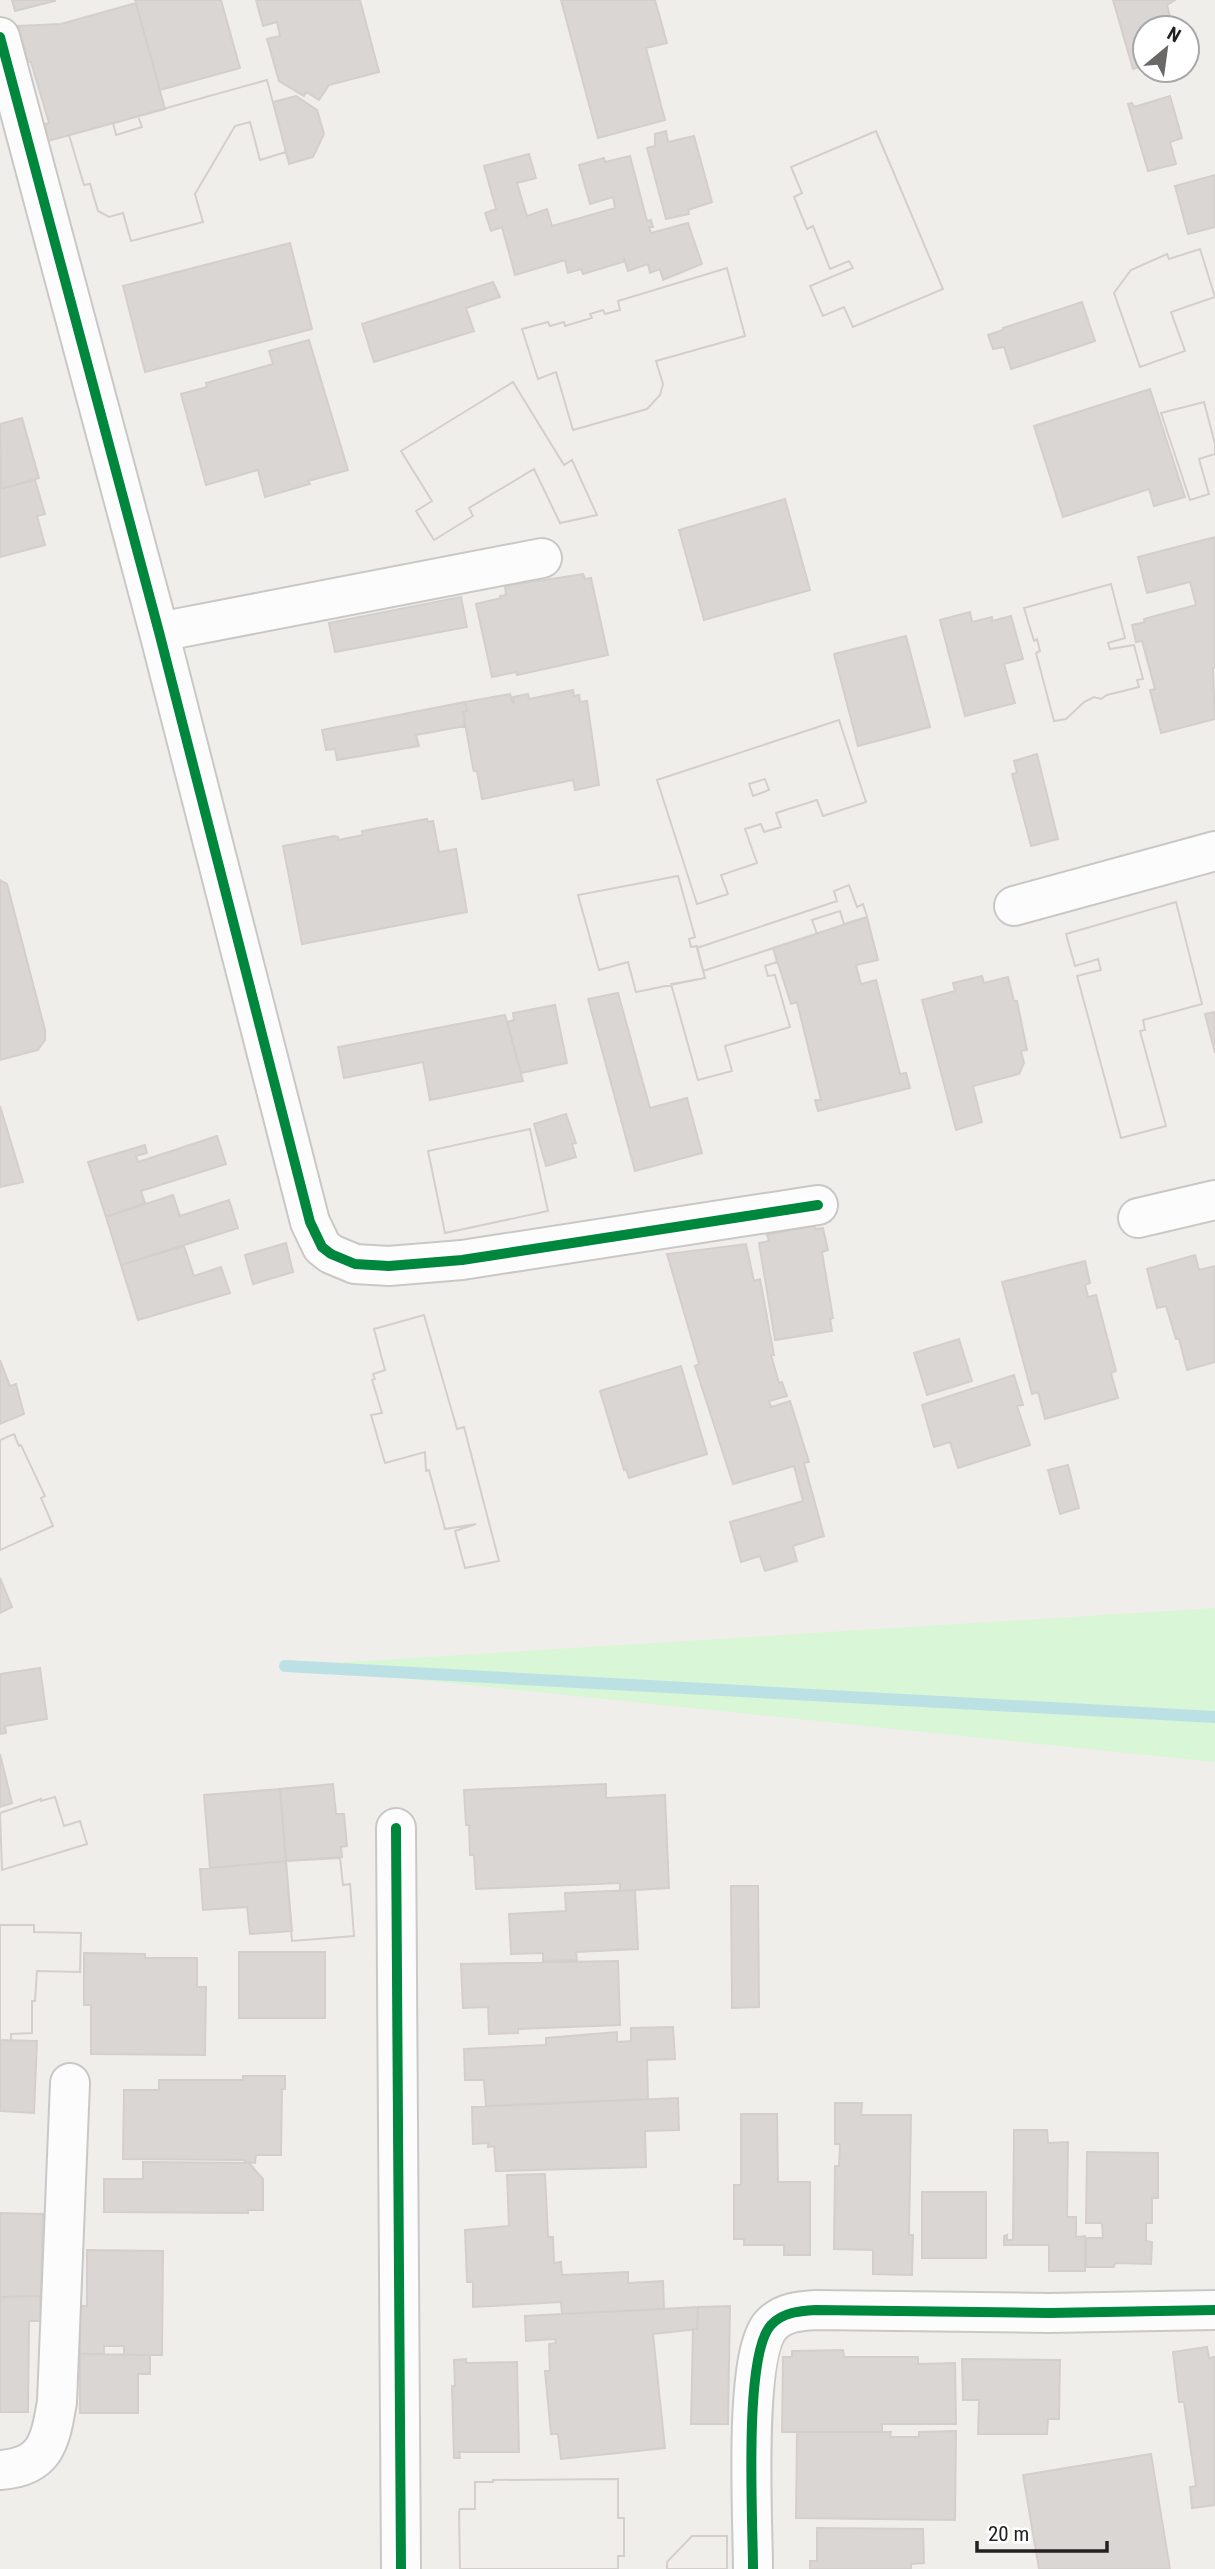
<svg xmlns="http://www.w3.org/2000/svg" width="1215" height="2569" viewBox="0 0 1215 2569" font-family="'Roboto Condensed',sans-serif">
<rect width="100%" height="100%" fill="#f0eeeb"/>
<path fill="#d9f6d6" d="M 1215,1608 L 1215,1762 L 285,1666 Z"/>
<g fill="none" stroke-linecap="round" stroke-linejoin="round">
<path stroke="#bce1e5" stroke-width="12" d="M 285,1666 L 1215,1717"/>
</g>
<path fill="#d9d6d3" stroke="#d4cfcc" stroke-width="2" fill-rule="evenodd" d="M 12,0 L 55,0 L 55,1 L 15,11 Z
M 135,0 L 221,0 L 240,68 L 160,90 Z
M 256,0 L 360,0 L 379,72 L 329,85 L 319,100 L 306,92 L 304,96 L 279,81 L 267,39 L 280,36 L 277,22 L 263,26 Z
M 561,0 L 655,0 L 667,43 L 646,48 L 665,120 L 598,138 Z
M 1113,0 L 1175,0 L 1167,5 L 1173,28 L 1145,28 L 1145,66 L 1133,69 Z
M 136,3 L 165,109 L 48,141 L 45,124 L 49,123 L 31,62 L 28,62 L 18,26 L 61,24 Z
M 267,80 L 286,152 L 260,160 L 250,122 L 235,126 L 195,194 L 203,222 L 131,241 L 123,213 L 109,217 L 98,211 L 90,184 L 84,185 L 69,135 L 113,123 L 116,135 L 142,127 L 138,116 Z
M 267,80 L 286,152 L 260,160 L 250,122 L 235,126 L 195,194 L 203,222 L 131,241 L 123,213 L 109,217 L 98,211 L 90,184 L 84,185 L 69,135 L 113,123 L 116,135 L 142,127 L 138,116 Z
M 296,96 L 317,110 L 324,134 L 313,157 L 289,164 L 273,102 Z
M 1170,96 L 1182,138 L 1170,142 L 1176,164 L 1148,171 L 1128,104 L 1132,103 L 1134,107 Z
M 666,131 L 668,142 L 694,136 L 712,202 L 688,210 L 689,214 L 666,219 L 647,148 L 655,146 L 655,134 Z
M 876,131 L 943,289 L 853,327 L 844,307 L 823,316 L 810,286 L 853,268 L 849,261 L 830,269 L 813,226 L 807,229 L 794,197 L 802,193 L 791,167 Z
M 876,131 L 943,289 L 853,327 L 844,307 L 823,316 L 810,286 L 853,268 L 849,261 L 830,269 L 813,226 L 807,229 L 794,197 L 802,193 L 791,167 Z
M 529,154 L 536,178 L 517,183 L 527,216 L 547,209 L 552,226 L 615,208 L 613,197 L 590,204 L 579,165 L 604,158 L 605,162 L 630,156 L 647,221 L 651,220 L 653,227 L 649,227 L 651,233 L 688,223 L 702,264 L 663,280 L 660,269 L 650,273 L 648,264 L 628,271 L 624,259 L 623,262 L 583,274 L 581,269 L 568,273 L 565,260 L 515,275 L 502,227 L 491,231 L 485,213 L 496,209 L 484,166 Z
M 1215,175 L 1215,227 L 1188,234 L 1175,186 Z
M 290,243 L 312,329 L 145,372 L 123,286 Z
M 1200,249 L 1215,297 L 1171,312 L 1185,351 L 1140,367 L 1114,293 L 1131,270 L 1167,254 L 1169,259 Z
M 1200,249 L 1215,297 L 1171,312 L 1185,351 L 1140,367 L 1114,293 L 1131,270 L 1167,254 L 1169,259 Z
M 727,268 L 745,336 L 656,361 L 663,384 L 660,395 L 647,409 L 573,430 L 556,372 L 538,379 L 522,329 L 548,322 L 550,326 L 564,322 L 565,326 L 592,318 L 590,314 L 603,310 L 605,314 L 620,310 L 618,301 Z
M 727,268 L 745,336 L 656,361 L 663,384 L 660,395 L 647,409 L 573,430 L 556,372 L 538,379 L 522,329 L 548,322 L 550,326 L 564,322 L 565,326 L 592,318 L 590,314 L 603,310 L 605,314 L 620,310 L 618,301 Z
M 493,282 L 500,297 L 466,308 L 474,331 L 374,362 L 362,324 Z
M 1082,302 L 1095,341 L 1011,369 L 1004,347 L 993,349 L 988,335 L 1003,330 L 1003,328 Z
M 309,340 L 348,470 L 308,481 L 310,484 L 265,497 L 258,470 L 206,485 L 181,394 L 207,387 L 206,383 L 273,364 L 269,351 Z
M 513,382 L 564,465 L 572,460 L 597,515 L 560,523 L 534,469 L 469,508 L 473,516 L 434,540 L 416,511 L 432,501 L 401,451 Z
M 513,382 L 564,465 L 572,460 L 597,515 L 560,523 L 534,469 L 469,508 L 473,516 L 434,540 L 416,511 L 432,501 L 401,451 Z
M 1150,389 L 1185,497 L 1154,506 L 1149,489 L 1063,517 L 1034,426 Z
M 1204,402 L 1215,444 L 1215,454 L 1199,459 L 1209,494 L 1190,500 L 1161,413 Z
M 1204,402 L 1215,444 L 1215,454 L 1199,459 L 1209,494 L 1190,500 L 1161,413 Z
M 22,418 L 39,478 L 1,489 L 0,424 Z
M 35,480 L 45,514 L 37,516 L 45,545 L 0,557 L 0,489 Z
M 785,499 L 810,590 L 704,620 L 679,530 Z
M 1215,537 L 1215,668 L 1213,668 L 1215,719 L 1161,733 L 1150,690 L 1155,689 L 1142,641 L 1136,642 L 1132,625 L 1145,622 L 1144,619 L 1196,605 L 1190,582 L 1147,593 L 1138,557 Z
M 583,574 L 585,579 L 591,578 L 608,655 L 517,675 L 516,672 L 492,677 L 476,604 L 501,598 L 500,596 L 506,595 L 505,586 Z
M 1111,584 L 1125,638 L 1108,643 L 1110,649 L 1134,645 L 1143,679 L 1137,680 L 1139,687 L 1107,695 L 1101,699 L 1094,697 L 1084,702 L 1066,719 L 1054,721 L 1036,653 L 1040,651 L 1037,639 L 1034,641 L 1024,608 Z
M 1111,584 L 1125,638 L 1108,643 L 1110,649 L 1134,645 L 1143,679 L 1137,680 L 1139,687 L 1107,695 L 1101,699 L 1094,697 L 1084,702 L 1066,719 L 1054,721 L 1036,653 L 1040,651 L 1037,639 L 1034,641 L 1024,608 Z
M 461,597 L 467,627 L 335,652 L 329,623 Z
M 970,612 L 972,622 L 992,617 L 992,621 L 1011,616 L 1023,659 L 1004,664 L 1015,703 L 965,716 L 940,620 Z
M 906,636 L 930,727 L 858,746 L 834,654 Z
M 573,690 L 574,696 L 579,695 L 580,702 L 587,701 L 599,785 L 575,790 L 573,780 L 482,799 L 477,771 L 474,771 L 473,768 L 463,712 L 467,711 L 465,702 L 510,694 L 512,702 L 514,702 L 513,697 L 528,694 L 529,699 Z
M 465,702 L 467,711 L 463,712 L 465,726 L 416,735 L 419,746 L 337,760 L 335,749 L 326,750 L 322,730 Z
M 839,720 L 866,802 L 823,816 L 817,800 L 776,813 L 781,827 L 764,832 L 761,824 L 745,829 L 757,863 L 721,875 L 728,894 L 697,904 L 657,780 ZM 765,779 L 769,790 L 753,796 L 749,784 Z
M 839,720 L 866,802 L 823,816 L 817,800 L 776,813 L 781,827 L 764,832 L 761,824 L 745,829 L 757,863 L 721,875 L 728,894 L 697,904 L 657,780 ZM 765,779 L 769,790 L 753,796 L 749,784 Z
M 1037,754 L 1058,839 L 1031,846 L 1012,774 L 1017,773 L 1014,761 Z
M 427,819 L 428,822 L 433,821 L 439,852 L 456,849 L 467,912 L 302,944 L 283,846 L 334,836 L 338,837 L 338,840 L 363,835 L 362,831 Z
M 678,876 L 695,937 L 689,939 L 691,947 L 697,946 L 705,978 L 636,992 L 628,962 L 599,970 L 578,895 Z
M 678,876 L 695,937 L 689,939 L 691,947 L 697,946 L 705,978 L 636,992 L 628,962 L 599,970 L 578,895 Z
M 0,880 L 7,884 L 45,1030 L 45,1040 L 38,1050 L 0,1060 Z
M 849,885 L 857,907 L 863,904 L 867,917 L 844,924 L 840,911 L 812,920 L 817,934 L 703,971 L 697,948 L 837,901 L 834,891 Z
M 849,885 L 857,907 L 863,904 L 867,917 L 844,924 L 840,911 L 812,920 L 817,934 L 703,971 L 697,948 L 837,901 L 834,891 Z
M 1176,902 L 1202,1004 L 1143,1020 L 1145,1030 L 1140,1031 L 1166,1126 L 1121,1138 L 1077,976 L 1101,970 L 1098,959 L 1075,966 L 1066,934 Z
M 1176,902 L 1202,1004 L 1143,1020 L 1145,1030 L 1140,1031 L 1166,1126 L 1121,1138 L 1077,976 L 1101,970 L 1098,959 L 1075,966 L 1066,934 Z
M 867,917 L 878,960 L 856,965 L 861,984 L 876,980 L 900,1074 L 906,1073 L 910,1088 L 818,1111 L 815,1100 L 821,1100 L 797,1002 L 791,1004 L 773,948 Z
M 773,948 L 777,962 L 765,966 L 768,976 L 775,975 L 790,1027 L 725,1046 L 732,1071 L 698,1080 L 671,984 L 705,978 L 703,971 Z
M 773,948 L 777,962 L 765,966 L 768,976 L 775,975 L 790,1027 L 725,1046 L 732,1071 L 698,1080 L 671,984 L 705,978 L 703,971 Z
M 982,976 L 984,983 L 1008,977 L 1014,1001 L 1017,1001 L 1027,1050 L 1021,1051 L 1024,1063 L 1019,1074 L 973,1086 L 982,1122 L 956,1130 L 922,1000 L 955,991 L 953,983 Z
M 618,993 L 650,1108 L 687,1098 L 702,1153 L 635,1171 L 588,999 Z
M 555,1005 L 567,1063 L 521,1073 L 507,1022 L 514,1020 L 513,1013 Z
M 1215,1012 L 1215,1053 L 1205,1014 Z
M 505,1015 L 523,1081 L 430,1100 L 423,1062 L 344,1078 L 338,1047 Z
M 0,1106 L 23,1182 L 0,1187 Z
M 566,1114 L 576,1143 L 572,1144 L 576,1157 L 546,1166 L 534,1124 Z
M 530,1129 L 548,1211 L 445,1233 L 428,1151 Z
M 530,1129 L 548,1211 L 445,1233 L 428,1151 Z
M 217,1136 L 226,1164 L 141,1191 L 145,1203 L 106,1217 L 88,1162 L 145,1145 L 147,1153 L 136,1156 L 138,1162 Z
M 173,1195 L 180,1216 L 229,1200 L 238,1228 L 121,1265 L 106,1217 Z
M 814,1225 L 815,1229 L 823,1228 L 828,1250 L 822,1252 L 833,1318 L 830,1319 L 832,1331 L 775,1340 L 759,1243 L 769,1241 L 767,1235 Z
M 286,1243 L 293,1272 L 253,1284 L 245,1255 Z
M 746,1244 L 754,1281 L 760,1279 L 774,1355 L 771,1355 L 779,1383 L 782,1382 L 787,1396 L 769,1401 L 771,1407 L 790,1401 L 809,1462 L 804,1463 L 824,1536 L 793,1546 L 797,1561 L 765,1571 L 760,1556 L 741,1562 L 730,1522 L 803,1501 L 794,1466 L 733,1484 L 695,1366 L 699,1364 L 667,1254 Z
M 184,1246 L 194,1276 L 221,1267 L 230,1293 L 138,1320 L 121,1265 Z
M 1195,1255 L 1199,1270 L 1215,1266 L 1215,1362 L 1187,1370 L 1179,1339 L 1176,1339 L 1166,1306 L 1157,1308 L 1147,1269 Z
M 1085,1261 L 1090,1283 L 1085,1285 L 1088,1297 L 1096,1295 L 1116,1371 L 1111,1373 L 1118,1398 L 1045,1419 L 1038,1392 L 1032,1394 L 1002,1282 Z
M 424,1315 L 457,1429 L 464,1427 L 499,1561 L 465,1568 L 455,1531 L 476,1524 L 445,1529 L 429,1470 L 426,1471 L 425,1452 L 385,1463 L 371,1415 L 382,1413 L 372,1380 L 375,1379 L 373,1374 L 385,1370 L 374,1329 Z
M 424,1315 L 457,1429 L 464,1427 L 499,1561 L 465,1568 L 455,1531 L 476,1524 L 445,1529 L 429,1470 L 426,1471 L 425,1452 L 385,1463 L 371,1415 L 382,1413 L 372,1380 L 375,1379 L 373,1374 L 385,1370 L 374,1329 Z
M 959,1339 L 972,1381 L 927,1395 L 914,1353 Z
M 0,1360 L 10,1386 L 16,1384 L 24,1414 L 0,1424 Z
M 681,1366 L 707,1454 L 629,1478 L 626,1469 L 624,1470 L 600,1391 Z
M 1014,1375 L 1023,1405 L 1017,1406 L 1030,1445 L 958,1468 L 950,1442 L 934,1447 L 922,1405 Z
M 14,1434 L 19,1446 L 21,1445 L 45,1496 L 41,1498 L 53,1526 L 0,1550 L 0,1440 Z
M 14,1434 L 19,1446 L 21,1445 L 45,1496 L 41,1498 L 53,1526 L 0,1550 L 0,1440 Z
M 1068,1465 L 1079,1508 L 1060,1514 L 1048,1470 Z
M 0,1578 L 12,1607 L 0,1613 Z
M 40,1668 L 47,1719 L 5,1726 L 6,1733 L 0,1734 L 0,1674 Z
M 0,1754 L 12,1803 L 0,1807 Z
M 333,1784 L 336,1814 L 344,1814 L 347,1846 L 341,1847 L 342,1857 L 286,1861 L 280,1789 Z
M 606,1784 L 606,1798 L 665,1795 L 669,1888 L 620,1891 L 620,1883 L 476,1889 L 474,1855 L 470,1855 L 469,1825 L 466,1825 L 464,1790 Z
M 280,1789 L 286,1861 L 210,1868 L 204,1795 Z
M 55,1797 L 64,1826 L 80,1821 L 87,1844 L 2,1870 L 0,1813 L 41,1799 L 41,1801 Z
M 55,1797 L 64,1826 L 80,1821 L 87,1844 L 2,1870 L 0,1813 L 41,1799 L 41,1801 Z
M 340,1858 L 343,1885 L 350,1884 L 354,1936 L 292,1941 L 286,1861 Z
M 340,1858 L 343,1885 L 350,1884 L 354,1936 L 292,1941 L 286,1861 Z
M 286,1861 L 292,1931 L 250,1934 L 247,1907 L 203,1910 L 200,1869 Z
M 731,1886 L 758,1886 L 759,2007 L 732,2008 Z
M 635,1890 L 638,1949 L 576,1952 L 577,1960 L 543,1961 L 543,1953 L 511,1954 L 509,1914 L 566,1911 L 565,1893 Z
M 0,1925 L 34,1925 L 34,1932 L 81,1933 L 80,1972 L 37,1971 L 35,2001 L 32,2001 L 32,2033 L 11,2034 L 11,2041 L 0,2040 Z
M 0,1925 L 34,1925 L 34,1932 L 81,1933 L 80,1972 L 37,1971 L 35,2001 L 32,2001 L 32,2033 L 11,2034 L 11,2041 L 0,2040 Z
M 239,1952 L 325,1952 L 325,2018 L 239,2018 Z
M 84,1953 L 145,1954 L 145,1958 L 197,1958 L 197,1987 L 206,1987 L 205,2055 L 91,2054 L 91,2005 L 84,2005 Z
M 618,1961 L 620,2025 L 518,2029 L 518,2033 L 489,2034 L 488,2007 L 463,2008 L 461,1964 Z
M 673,2027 L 675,2059 L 647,2060 L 648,2099 L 486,2106 L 484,2080 L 465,2080 L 464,2049 L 546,2045 L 546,2038 L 617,2032 L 617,2042 L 631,2041 L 631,2028 Z
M 0,2040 L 37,2041 L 34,2113 L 0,2111 Z
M 243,2076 L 285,2076 L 285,2089 L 282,2089 L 281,2155 L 256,2155 L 255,2163 L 245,2162 L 245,2160 L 123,2159 L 124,2090 L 159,2090 L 159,2080 L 243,2080 Z
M 678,2098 L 679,2130 L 645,2131 L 646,2167 L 496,2171 L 494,2146 L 488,2147 L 488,2143 L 473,2144 L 472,2107 Z
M 835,2103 L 862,2103 L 861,2115 L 911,2115 L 909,2235 L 913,2235 L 912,2275 L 873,2274 L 873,2250 L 834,2249 L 835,2166 L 839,2166 L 840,2144 L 835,2144 Z
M 741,2114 L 777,2114 L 778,2182 L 810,2182 L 810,2255 L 784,2255 L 784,2245 L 744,2245 L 744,2239 L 734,2239 L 734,2185 L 741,2185 Z
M 1014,2130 L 1047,2130 L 1048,2143 L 1068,2142 L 1067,2217 L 1076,2217 L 1076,2237 L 1085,2236 L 1085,2271 L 1049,2271 L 1049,2245 L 1004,2245 L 1004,2236 L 1007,2235 L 1007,2240 L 1013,2240 Z
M 1087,2152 L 1158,2153 L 1158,2198 L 1152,2198 L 1152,2223 L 1146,2223 L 1146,2241 L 1152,2242 L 1151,2264 L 1115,2263 L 1114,2267 L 1086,2267 L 1086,2238 L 1103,2238 L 1102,2223 L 1086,2223 Z
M 143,2162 L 249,2163 L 263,2179 L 263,2210 L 248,2210 L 248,2213 L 104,2212 L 104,2179 L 143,2179 Z
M 545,2174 L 548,2237 L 553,2237 L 554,2263 L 561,2262 L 562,2275 L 628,2272 L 628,2283 L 663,2281 L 664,2309 L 562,2314 L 561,2302 L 473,2307 L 473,2282 L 467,2282 L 465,2230 L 509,2226 L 507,2175 Z
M 922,2192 L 986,2192 L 986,2258 L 922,2258 Z
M 0,2213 L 43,2214 L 41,2296 L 0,2297 Z
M 87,2250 L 163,2251 L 162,2355 L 124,2355 L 124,2346 L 104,2346 L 104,2354 L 80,2354 L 80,2306 L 87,2306 Z
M 40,2296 L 41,2321 L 29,2321 L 28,2412 L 0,2412 L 0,2297 Z
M 730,2306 L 728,2424 L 691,2424 L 693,2329 L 697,2329 L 698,2307 Z
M 698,2307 L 697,2329 L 653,2334 L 665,2448 L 561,2459 L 558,2434 L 551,2434 L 545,2371 L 550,2371 L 549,2344 L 556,2343 L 555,2339 L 526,2341 L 525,2316 Z
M 1207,2347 L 1209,2358 L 1215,2357 L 1215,2505 L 1192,2508 L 1190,2487 L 1196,2486 L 1184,2402 L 1179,2402 L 1173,2352 Z
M 843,2350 L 844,2357 L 918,2357 L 918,2364 L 955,2363 L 956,2424 L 882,2424 L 882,2432 L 782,2432 L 783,2357 L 792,2357 L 792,2351 Z
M 80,2354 L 150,2355 L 150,2374 L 138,2374 L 138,2413 L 80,2413 Z
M 466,2359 L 466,2363 L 517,2362 L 519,2452 L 459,2452 L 460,2458 L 454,2458 L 452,2386 L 455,2386 L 454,2360 Z
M 962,2359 L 1060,2360 L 1059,2419 L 1048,2419 L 1047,2434 L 978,2434 L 979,2400 L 963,2400 Z
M 956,2431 L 955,2520 L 796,2518 L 797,2432 L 891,2432 L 890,2437 L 919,2437 L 919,2432 Z
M 1151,2454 L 1170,2569 L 1039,2569 L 1023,2475 Z
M 618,2479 L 618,2518 L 624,2518 L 624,2556 L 618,2556 L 618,2569 L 460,2569 L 459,2512 L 460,2509 L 475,2509 L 475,2482 L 493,2482 L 493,2480 Z
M 618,2479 L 618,2518 L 624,2518 L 624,2556 L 618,2556 L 618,2569 L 460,2569 L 459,2512 L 460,2509 L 475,2509 L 475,2482 L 493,2482 L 493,2480 Z
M 817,2528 L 923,2529 L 924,2563 L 911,2564 L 911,2569 L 810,2569 L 810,2561 L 817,2561 Z
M 692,2536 L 727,2536 L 727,2569 L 667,2569 L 667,2562 Z
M 692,2536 L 727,2536 L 727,2569 L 667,2569 L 667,2562 Z"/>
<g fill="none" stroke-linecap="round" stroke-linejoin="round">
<defs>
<path id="minor" d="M 0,37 L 159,632 L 310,1222 L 322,1247 L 331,1254 L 355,1264 L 389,1266 L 462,1260 L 818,1205
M 159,632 L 542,558
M 1014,906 L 1215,851
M 1138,1218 L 1215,1200
M 396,1828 L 401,2569
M 0,2470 C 46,2467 50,2442 57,2402 L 70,2083
M 753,2569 C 753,2521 743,2356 771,2325 C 783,2312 800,2311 816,2310 L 1049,2313 L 1215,2310"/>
</defs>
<use href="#minor" stroke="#c9c8c7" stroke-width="42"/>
<use href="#minor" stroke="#fdfcfc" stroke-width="38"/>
<defs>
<path id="cycleway" d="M 0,37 L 159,632 L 310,1222 L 322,1247 L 331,1254 L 355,1264 L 389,1266 L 462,1260 L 818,1205
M 396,1828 L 401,2569
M 753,2569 C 753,2521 743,2356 771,2325 C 783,2312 800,2311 816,2310 L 1049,2313 L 1215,2310"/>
</defs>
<use href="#cycleway" stroke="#fff" stroke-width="15"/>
<use href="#cycleway" stroke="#00873e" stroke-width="10"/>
</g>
<g transform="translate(1166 49) rotate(29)"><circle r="33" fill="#ffffff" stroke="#a7a7a7" stroke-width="2"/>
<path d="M0-5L12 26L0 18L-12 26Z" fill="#6a6968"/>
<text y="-10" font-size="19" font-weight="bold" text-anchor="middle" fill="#222222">N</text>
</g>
<path d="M977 2541v10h130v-10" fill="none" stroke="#222222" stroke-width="3.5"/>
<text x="988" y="2541" font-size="21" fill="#222222" stroke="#ffffff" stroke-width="5" paint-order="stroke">20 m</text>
</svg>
